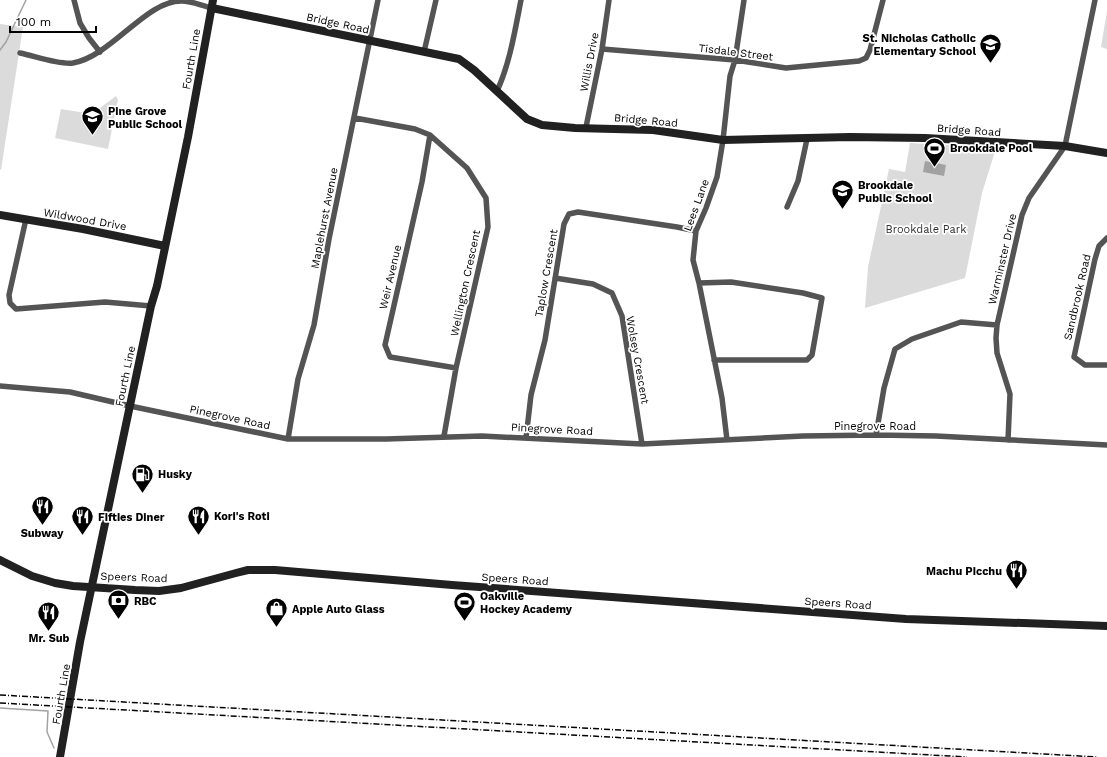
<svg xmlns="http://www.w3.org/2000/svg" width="1107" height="757" viewBox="0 0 1107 757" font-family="'Work Sans',sans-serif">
<rect width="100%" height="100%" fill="#fff"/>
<path fill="#dbdbdb" d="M 1107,11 L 1107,49 L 1101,47 Z
M 0,24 L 23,27 L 1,170 L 0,169 Z
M 116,96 L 118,100 L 108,149 L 55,138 L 61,109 L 92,114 Z
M 910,143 L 996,148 L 982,193 L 965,278 L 865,308 L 868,267 L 889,169 L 905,172 Z"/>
<path fill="#a2a2a2" d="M 925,161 L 946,165 L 944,176 L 923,172 Z"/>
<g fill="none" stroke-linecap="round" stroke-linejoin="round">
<path stroke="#a2a2a2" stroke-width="1.5" d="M 0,50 L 6,42 L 26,0
M 0,708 L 48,711 L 47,732 L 54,748"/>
<path stroke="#545454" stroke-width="5.5" d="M 74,0 L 80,23 L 89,38 L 100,52
M 602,49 L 735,60 L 786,68 L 859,61 L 866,58 L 870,50 L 883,0
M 424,52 L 436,0
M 20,53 C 35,56 59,65 73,63 C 112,56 146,0 182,1 C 192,1 202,6 212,8
M 497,91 C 510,63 515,30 521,0
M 355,118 L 415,129 L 430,135 L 467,168 L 486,198 L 488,227 L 456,368 L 444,436
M 586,127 L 602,49 L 609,0
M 430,135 L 422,182 L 385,345 L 390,357 L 456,368
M 787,207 L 798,181 L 807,139
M 26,219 L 9,295 L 10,303 L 16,309 L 105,302 L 151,306
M 1107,238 L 1099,246 L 1095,259 L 1074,357 L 1085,365 L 1107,365
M 555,278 L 593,284 L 612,293 L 622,316 L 642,444
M 699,283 L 731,282 L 803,293 L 822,298 L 812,355 L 807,360 L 714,360
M 0,386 L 70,392 L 130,406 L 288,439 L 386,439 L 482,436 L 642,444 L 803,436 L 876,435 L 936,436 L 1107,445
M 876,435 L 884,388 L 895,349 L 912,339 L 961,322 L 997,325
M 526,438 L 531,395 L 545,340 L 564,224 L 569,214 L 578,212 L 677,227 L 696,231
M 288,439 L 298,379 L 314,325 L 329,239 L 378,0
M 727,440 L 722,398 L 699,283 L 693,260 L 696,231 L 706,208 L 717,177 L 723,140 L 730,76 L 735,60 L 744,0
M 1008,440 L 1010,394 L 997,353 L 996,338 L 997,325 L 1022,215 L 1029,198 L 1065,146 L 1095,0"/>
<path stroke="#212121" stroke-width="8" d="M 212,8 L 459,59 L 474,70 L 527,119 L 542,125 L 575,128 L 653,130 L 723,140 L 850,137 L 925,138 L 1065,146 L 1107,153
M 0,215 L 83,229 L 165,246
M 0,560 L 32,576 L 55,583 L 73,586 L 135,590 L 159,591 L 181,588 L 236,573 L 248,570 L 275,570 L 452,585 L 906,619 L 1107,626
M 60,757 L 80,642 L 151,306 L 157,286 L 188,137 L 213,0"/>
<path stroke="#000" stroke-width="1.5" stroke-dasharray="6 2 1 2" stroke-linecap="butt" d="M 0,695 L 1097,757
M 0,703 L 967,757"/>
</g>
<defs>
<symbol id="school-pin" viewBox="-11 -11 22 30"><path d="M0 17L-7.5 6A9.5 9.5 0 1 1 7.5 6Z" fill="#000" stroke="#fff"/><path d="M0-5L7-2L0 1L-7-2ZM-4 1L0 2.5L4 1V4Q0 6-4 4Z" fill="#fff"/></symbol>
<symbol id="stadium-pin" viewBox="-11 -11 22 30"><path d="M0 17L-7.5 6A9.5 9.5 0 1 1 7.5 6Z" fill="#000" stroke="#fff"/><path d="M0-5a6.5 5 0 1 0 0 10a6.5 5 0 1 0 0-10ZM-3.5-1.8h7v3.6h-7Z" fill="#fff"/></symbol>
<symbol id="fuel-pin" viewBox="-11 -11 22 30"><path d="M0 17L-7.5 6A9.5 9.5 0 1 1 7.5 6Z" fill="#000" stroke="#fff"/><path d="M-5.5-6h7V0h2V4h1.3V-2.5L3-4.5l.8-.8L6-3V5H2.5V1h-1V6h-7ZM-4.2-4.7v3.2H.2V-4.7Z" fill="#fff"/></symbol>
<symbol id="restaurant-pin" viewBox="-11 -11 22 30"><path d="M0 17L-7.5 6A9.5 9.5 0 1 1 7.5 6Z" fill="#000" stroke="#fff"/><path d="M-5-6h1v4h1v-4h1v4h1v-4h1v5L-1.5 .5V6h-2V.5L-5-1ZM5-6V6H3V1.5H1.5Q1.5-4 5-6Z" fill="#fff"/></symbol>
<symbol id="bank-pin" viewBox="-11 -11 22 30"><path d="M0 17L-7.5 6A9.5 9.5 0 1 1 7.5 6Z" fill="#000" stroke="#fff"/><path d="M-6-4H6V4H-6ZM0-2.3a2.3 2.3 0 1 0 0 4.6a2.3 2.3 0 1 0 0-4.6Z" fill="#fff"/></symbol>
<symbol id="shop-pin" viewBox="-11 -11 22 30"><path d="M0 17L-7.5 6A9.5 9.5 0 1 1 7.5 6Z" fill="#000" stroke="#fff"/><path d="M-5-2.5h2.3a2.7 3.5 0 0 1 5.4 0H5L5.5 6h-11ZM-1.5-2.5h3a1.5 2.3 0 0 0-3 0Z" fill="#fff"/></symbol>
</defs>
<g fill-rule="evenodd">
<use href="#school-pin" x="978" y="32" width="25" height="34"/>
<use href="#school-pin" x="80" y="104" width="25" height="34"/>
<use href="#stadium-pin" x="922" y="136" width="25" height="34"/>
<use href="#school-pin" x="830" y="178" width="25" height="34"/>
<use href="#fuel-pin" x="130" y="462" width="25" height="34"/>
<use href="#restaurant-pin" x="30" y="494" width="25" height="34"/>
<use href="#restaurant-pin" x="186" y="504" width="25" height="34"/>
<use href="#restaurant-pin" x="70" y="504" width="25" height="34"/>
<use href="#restaurant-pin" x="1004" y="558" width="25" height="34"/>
<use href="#bank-pin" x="106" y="588" width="25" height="34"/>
<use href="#stadium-pin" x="452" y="590" width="25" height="34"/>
<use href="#shop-pin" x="264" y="596" width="25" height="34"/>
<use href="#restaurant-pin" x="36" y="600" width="25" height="34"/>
</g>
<g text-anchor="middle" stroke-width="3.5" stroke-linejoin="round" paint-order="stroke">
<g font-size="11" fill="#000" stroke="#fff">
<text transform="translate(338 23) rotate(12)" y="4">Bridge Road</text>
<text transform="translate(736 52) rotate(7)" y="4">Tisdale Street</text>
<text transform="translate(191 59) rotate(-80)" y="4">Fourth Line</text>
<text transform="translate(589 62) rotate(-79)" y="4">Willis Drive</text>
<text transform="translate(646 120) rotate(5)" y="4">Bridge Road</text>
<text transform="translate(969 130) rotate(4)" y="4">Bridge Road</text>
<text transform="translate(696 205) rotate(-70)" y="4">Lees Lane</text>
<text transform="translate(324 218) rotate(-79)" y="4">Maplehurst Avenue</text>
<text transform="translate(85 219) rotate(10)" y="4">Wildwood Drive</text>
<text transform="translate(1002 259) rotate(-77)" y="4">Warminster Drive</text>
<text transform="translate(546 273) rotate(-80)" y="4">Taplow Crescent</text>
<text transform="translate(390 277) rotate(-77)" y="4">Weir Avenue</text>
<text transform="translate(465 283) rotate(-78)" y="4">Wellington Crescent</text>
<text transform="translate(1077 297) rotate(-77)" y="4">Sandbrook Road</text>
<text transform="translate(638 360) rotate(80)" y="4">Wolsey Crescent</text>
<text transform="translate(125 376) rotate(-78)" y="4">Fourth Line</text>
<text transform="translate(230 417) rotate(12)" y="4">Pinegrove Road</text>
<text x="875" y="430">Pinegrove Road</text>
<text transform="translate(552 429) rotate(3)" y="4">Pinegrove Road</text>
<text transform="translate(134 577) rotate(2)" y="4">Speers Road</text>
<text transform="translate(515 579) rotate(4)" y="4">Speers Road</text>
<text transform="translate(838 603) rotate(4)" y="4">Speers Road</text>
<text transform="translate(61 694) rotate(-80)" y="4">Fourth Line</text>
</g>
<g font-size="11" font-weight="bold" fill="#000" stroke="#fff" text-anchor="start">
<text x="976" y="42" text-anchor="end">St. Nicholas Catholic<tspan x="976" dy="13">Elementary School</tspan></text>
<text x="108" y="115">Pine Grove<tspan x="108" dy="13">Public School</tspan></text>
<text x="950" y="152">Brookdale Pool</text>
<text x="858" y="189">Brookdale<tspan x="858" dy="13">Public School</tspan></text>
<text x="158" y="478">Husky</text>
<text x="214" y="520">Kori's Roti</text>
<text x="98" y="521">Fifties Diner</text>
<text x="42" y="537" text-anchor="middle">Subway</text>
<text x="1002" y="575" text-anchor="end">Machu Picchu</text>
<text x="480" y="600">Oakville<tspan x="480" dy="13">Hockey Academy</tspan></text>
<text x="134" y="605">RBC</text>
<text x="292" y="613">Apple Auto Glass</text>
<text x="49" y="642" text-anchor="middle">Mr. Sub</text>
</g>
<g font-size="11" fill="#323232" stroke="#fff">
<text x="926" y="233">Brookdale Park</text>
</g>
</g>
<path d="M10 26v6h86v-6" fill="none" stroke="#000000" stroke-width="2"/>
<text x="16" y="26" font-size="12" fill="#000000" stroke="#ffffff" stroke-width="3" paint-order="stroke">100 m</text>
</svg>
